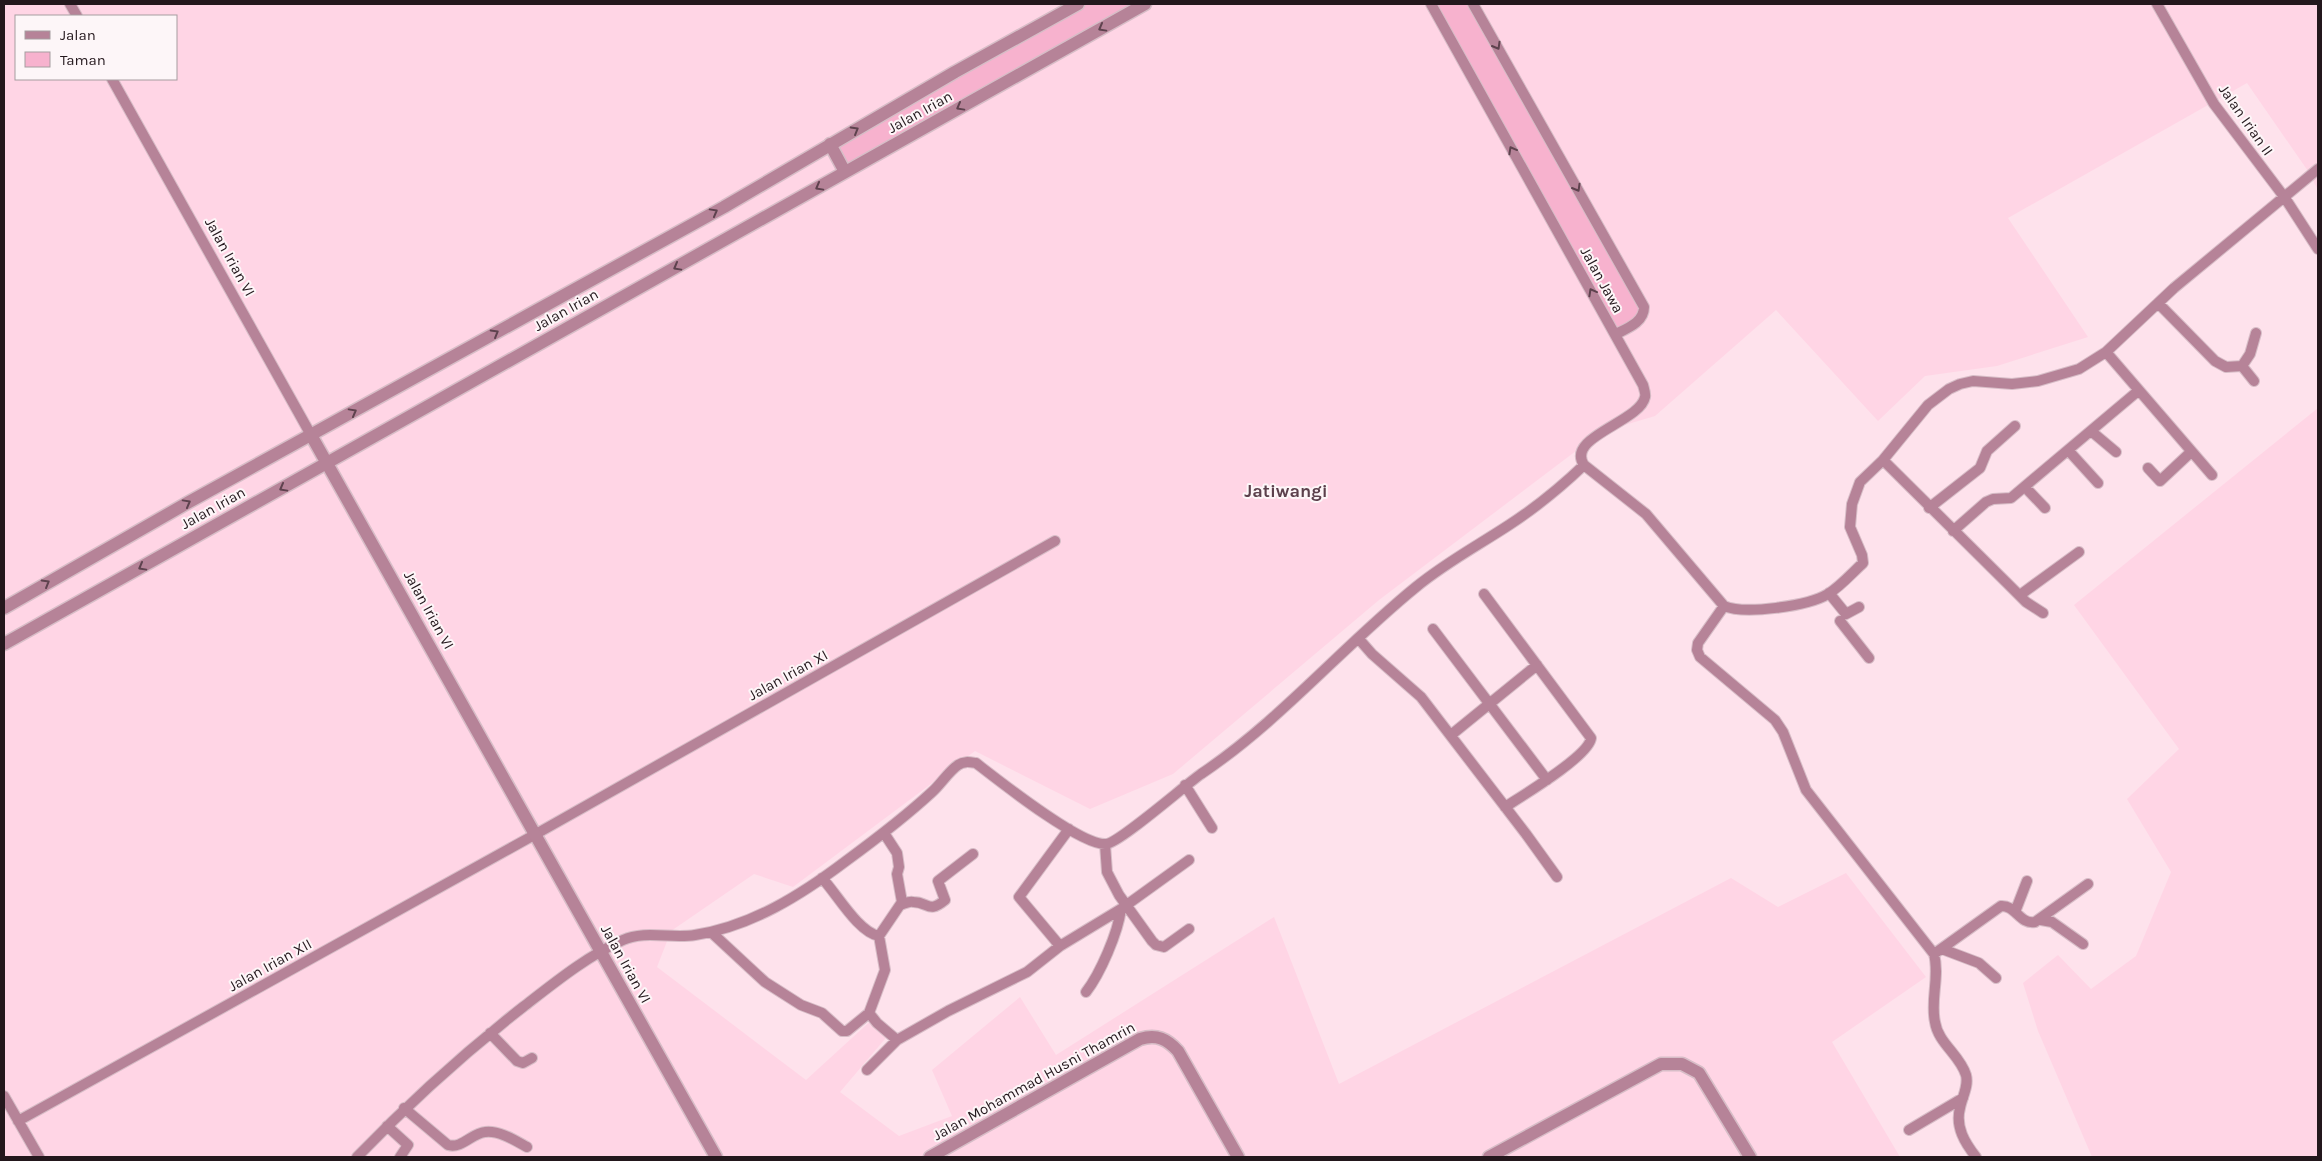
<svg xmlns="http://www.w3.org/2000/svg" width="2322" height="1161" viewBox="0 0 2322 1161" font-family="Karla,sans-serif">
<rect width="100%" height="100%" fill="#fee2ec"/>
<path fill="#ffd5e5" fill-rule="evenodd" d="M 4,4 L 2318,4 L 2318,190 L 2308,171 L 2247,83 L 2008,218 L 2088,337 L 1997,366 L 1925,376 L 1878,421 L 1776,310 L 1655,416 L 1601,432 L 1379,600 L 1173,774 L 1090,809 L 975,751 L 793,887 L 754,874 L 671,931 L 657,967 L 806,1080 L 875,1017 L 890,1033 L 840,1092 L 899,1136 L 952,1116 L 932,1070 L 1020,997 L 1056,1055 L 1274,917 L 1339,1084 L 1731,878 L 1778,907 L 1846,873 L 1926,977 L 1832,1042 L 1900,1157 L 4,1157 ZM 16,16 L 176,16 L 176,79 L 16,79 Z
M 2318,408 L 2318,1157 L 2092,1157 L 2038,1031 L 2023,983 L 2058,955 L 2091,989 L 2136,956 L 2171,872 L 2127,799 L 2179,749 L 2074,605 Z"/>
<path fill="#f7b2ce" d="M 1080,4 L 1145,4 L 845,172 L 830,144 Z
M 1430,4 L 1473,4 L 1644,315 L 1616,334 Z"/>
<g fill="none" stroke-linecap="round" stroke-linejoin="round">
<defs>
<path id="minor" d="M 70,4 L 77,16
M 1473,4 L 1644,307 C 1644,322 1628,328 1616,334
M 2157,4 L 2214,104 L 2285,198 L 2318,249
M 112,79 L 311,435
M 2158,303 L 2215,361 L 2226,367 L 2242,366 L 2254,381
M 2106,352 L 2212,475
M 2242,366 L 2250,354 L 2256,333
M 2091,431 L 2116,452
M 2068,450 L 2098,483
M 1883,460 L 2006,582 L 2026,602 L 2043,613
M 1584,465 L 1646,514 L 1724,606 C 1745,615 1808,606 1828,594 C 1841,586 1852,573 1863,563 L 1862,555 L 1850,527 L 1852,504 L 1860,482 L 1883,460 L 1928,405 L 1949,389 L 1960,384 L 1973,381 L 2012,384 L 2038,381 L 2079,369 L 2106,352 L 2174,288 L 2318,169
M 2148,468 L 2160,481 L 2191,452
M 2025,487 L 2045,508
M 1929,508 L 1980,468 L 1987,451 L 2015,426
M 1953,531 L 1986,502 L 1993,499 L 2011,498 L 2138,391
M 1829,593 L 1846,614 L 1859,607
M 1484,594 L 1591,738 C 1589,756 1522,796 1505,807
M 2020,595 L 2079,552
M 1724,606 L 1698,643 L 1697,650 L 1700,657 L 1775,720 L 1783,732 L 1806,790 L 1934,954 C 1940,977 1930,1000 1935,1022 C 1938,1043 1960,1055 1966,1075 C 1969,1086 1962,1097 1960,1108 C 1955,1127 1965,1143 1976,1157
M 1840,621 L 1869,658
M 1433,629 L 1547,780
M 1358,638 L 1372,654 L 1421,697 L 1526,834 L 1557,877
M 1451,735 L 1537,665
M 1185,785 L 1212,828
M 1105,844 L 1107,872 L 1119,895 L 1152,941 L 1156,945 L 1164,947 L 1189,929
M 822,878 C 837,894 858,932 879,936
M 900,905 C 904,904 909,901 913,902 C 929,902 928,914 945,900 L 938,881 L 973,854
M 2015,912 L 2027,881
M 2041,920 L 2052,922 L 2083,944
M 711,932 L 765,982 L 801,1005 L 822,1013 L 842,1031 L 847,1031 L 869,1013 L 877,1023 L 897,1040 L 948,1011 L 1027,972 L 1060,946 L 1121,909 L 1189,860
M 1060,946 L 1019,897 L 1069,829
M 1942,949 L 1979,963 L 1996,978
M 1934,954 L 2001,906 C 2016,905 2020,925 2035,922 L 2088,884
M 1086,992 C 1100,974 1118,933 1121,909
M 869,1013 L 885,970 L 879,936 L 902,902 L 897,874 L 899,867 L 897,853 L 884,833
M 490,1033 L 517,1061 L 523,1063 L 532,1058
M 867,1070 L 897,1040
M 4,1096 L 39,1157
M 404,1108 L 448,1145 C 462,1149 472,1133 485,1132 C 499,1130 516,1141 527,1147
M 18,1121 L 536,834 L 1055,541
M 387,1126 L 408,1145 L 400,1157
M 1909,1130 L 1963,1098
M 357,1157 C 409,1103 463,1054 523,1007 C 554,983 587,956 623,940 C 645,930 672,939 695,935 C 752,926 801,895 846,861 C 876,839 905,817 932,792 C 941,784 948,772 958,765 C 964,761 969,762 976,763 C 998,780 1081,846 1106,844 C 1119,843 1184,786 1201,774 C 1280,721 1342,647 1416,587 C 1445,563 1477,546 1509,525 C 1535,508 1561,487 1584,465 C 1565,437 1640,422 1645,397 C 1646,394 1644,389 1643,385 L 1431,4"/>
<path id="tertiary" d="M 830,144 L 845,172
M 311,435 L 716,1157
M 4,608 L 189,502 L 724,207 L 955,72 L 1078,4
M 4,644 L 1145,4
M 930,1157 L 1140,1039 C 1157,1034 1167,1039 1178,1051 L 1238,1157
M 1489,1157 L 1661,1064 L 1682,1064 L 1699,1073 L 1750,1157"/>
</defs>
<use href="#minor" stroke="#d7bdc7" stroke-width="12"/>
<use href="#tertiary" stroke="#d7bdc7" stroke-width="15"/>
<use href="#minor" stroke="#b68398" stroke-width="10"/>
<use href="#tertiary" stroke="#b68398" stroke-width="12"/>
</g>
<defs><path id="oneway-chevron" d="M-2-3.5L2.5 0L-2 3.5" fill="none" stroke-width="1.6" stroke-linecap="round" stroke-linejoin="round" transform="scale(1.25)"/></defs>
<g stroke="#5e424e">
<use href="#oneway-chevron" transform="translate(1102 28) rotate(151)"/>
<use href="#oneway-chevron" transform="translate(1497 46) rotate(60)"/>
<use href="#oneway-chevron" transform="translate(960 107) rotate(151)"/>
<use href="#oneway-chevron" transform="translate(855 130) rotate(-30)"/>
<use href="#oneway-chevron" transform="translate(1512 150) rotate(-119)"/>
<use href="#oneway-chevron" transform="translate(819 187) rotate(151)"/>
<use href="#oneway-chevron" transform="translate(1577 188) rotate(60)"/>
<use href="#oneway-chevron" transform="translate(714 212) rotate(-29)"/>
<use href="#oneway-chevron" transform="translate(677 267) rotate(151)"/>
<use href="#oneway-chevron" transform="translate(1592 292) rotate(-119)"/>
<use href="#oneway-chevron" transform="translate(495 333) rotate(-30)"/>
<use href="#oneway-chevron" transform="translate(353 412) rotate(-29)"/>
<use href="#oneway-chevron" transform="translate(283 488) rotate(151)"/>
<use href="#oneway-chevron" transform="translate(187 503) rotate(-29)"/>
<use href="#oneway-chevron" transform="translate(142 567) rotate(151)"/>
<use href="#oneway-chevron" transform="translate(46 583) rotate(-30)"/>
</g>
<g text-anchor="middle" stroke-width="4" stroke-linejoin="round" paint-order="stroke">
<g font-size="15" fill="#23171c" stroke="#fdf6f8">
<text transform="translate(920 112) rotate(-29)" y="5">Jalan Irian</text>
<text transform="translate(2246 120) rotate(55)" y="5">Jalan Irian II</text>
<text transform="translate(230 257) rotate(61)" y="5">Jalan Irian VI</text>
<text transform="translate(1602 280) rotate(61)" y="5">Jalan Jawa</text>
<text transform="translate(566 310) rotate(-29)" y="5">Jalan Irian</text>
<text transform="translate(213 508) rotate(-29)" y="5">Jalan Irian</text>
<text transform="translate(429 610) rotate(61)" y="5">Jalan Irian VI</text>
<text transform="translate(788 675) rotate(-29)" y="5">Jalan Irian XI</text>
<text transform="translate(626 964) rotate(61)" y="5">Jalan Irian VI</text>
<text transform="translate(270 965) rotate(-29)" y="5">Jalan Irian XII</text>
<text transform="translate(1034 1081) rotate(-29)" y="5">Jalan Mohammad Husni Thamrin</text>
</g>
<g font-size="18" font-weight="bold" fill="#5c404c" stroke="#fdf6f8">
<text x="1286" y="497">Jatiwangi</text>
</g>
</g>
<rect width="2322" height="1161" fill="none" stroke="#23171c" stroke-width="10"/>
<rect x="15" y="15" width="162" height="65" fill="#fdf6f8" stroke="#a69da0"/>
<rect x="25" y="31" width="25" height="8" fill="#b68398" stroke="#a69da0"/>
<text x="60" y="40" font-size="15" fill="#23171c">Jalan</text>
<rect x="25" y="52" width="25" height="15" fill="#f7b2ce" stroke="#a69da0"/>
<text x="60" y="65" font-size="15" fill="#23171c">Taman</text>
</svg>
